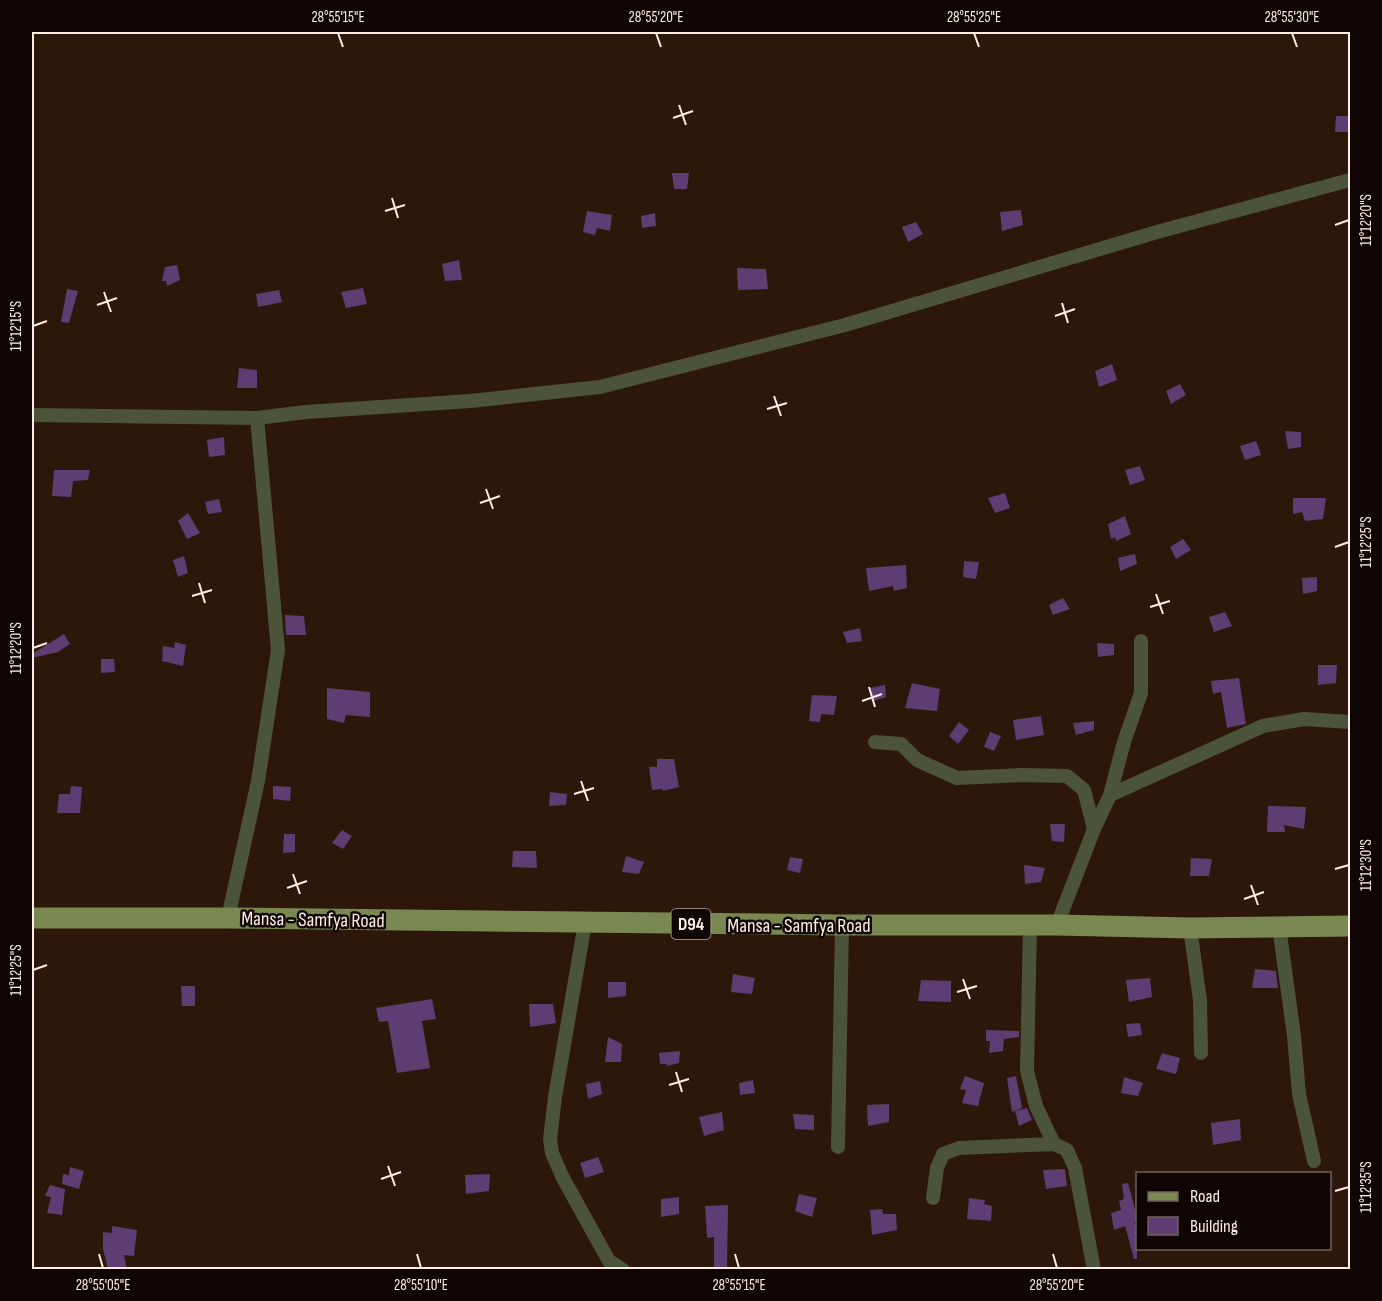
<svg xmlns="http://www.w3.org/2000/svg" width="1382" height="1301" viewBox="0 0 1382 1301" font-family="'Sofia Sans Condensed',sans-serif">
<rect width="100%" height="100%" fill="#2d170b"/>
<path fill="#5f3c72" d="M 1336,116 L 1350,116 L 1350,132 L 1335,132 Z
M 672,173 L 689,173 L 687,189 L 674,189 Z
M 1021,210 L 1023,225 L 1002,231 L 1000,212 Z
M 587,211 L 612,215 L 610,231 L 597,228 L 595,235 L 583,232 Z
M 655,213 L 656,226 L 642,228 L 641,216 Z
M 916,222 L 923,234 L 908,242 L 902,227 Z
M 459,260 L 462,280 L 445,281 L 442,264 Z
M 177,265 L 180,280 L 167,286 L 166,281 L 162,281 L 165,267 Z
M 737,268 L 766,269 L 768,289 L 738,290 Z
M 363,288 L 367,304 L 346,308 L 341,292 Z
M 67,289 L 78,291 L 69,323 L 61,322 Z
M 279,290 L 282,302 L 258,307 L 256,294 Z
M 1112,364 L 1117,380 L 1099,387 L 1095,371 Z
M 239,368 L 257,370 L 257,388 L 237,388 Z
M 1180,384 L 1186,395 L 1171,404 L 1166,391 Z
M 1285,431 L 1301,432 L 1301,447 L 1288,449 Z
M 224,437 L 225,455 L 209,457 L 207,440 Z
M 1256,441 L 1261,455 L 1245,460 L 1240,446 Z
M 1140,466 L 1145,480 L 1130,485 L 1125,470 Z
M 54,470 L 90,470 L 88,480 L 73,481 L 71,497 L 52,496 Z
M 1005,493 L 1010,508 L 995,513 L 988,498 Z
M 1293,498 L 1326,498 L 1323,519 L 1305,521 L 1302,512 L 1293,514 Z
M 219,499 L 222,512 L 208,514 L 205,502 Z
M 188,513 L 200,533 L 187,539 L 178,521 Z
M 1125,516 L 1131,534 L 1116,541 L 1115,537 L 1111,539 L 1108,524 Z
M 1183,539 L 1191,550 L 1176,559 L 1170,547 Z
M 1135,554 L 1137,564 L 1120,571 L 1118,558 Z
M 184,556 L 188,573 L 178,577 L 173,560 Z
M 964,561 L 979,562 L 976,579 L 963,577 Z
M 906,565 L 907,588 L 894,591 L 893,586 L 869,591 L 866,568 Z
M 1317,577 L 1317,591 L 1303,594 L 1302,578 Z
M 1063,598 L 1070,609 L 1053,615 L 1049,605 Z
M 1225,612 L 1232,626 L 1214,632 L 1209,617 Z
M 285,615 L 304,616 L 306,635 L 286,635 Z
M 860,628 L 862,641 L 847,643 L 843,632 Z
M 64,634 L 70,644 L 58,652 L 32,658 L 32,654 Z
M 175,642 L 186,645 L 183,666 L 162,661 L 163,646 L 174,648 Z
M 1097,643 L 1114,644 L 1114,655 L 1098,657 Z
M 101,659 L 114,659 L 115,672 L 101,673 Z
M 1318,665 L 1337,665 L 1336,683 L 1318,685 Z
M 1239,678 L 1246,724 L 1227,728 L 1221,692 L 1213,694 L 1211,681 Z
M 912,683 L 940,689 L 937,711 L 905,708 Z
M 885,685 L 886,697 L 873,701 L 870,688 Z
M 327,688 L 370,692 L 370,717 L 346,715 L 344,723 L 327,719 Z
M 812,695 L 837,696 L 834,715 L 821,714 L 820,722 L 809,721 Z
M 1041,716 L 1044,735 L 1016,740 L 1013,720 Z
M 1094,721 L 1094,730 L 1076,735 L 1073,723 Z
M 959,722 L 969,730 L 958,744 L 949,736 Z
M 990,732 L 1001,736 L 994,751 L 984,747 Z
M 657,759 L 674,759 L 679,787 L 663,791 L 662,789 L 652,790 L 649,767 L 657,767 Z
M 71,786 L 82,787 L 80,813 L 57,813 L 59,794 L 70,794 Z
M 273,786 L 291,787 L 290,801 L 273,799 Z
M 550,792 L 567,794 L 566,805 L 549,806 Z
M 1268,806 L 1306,807 L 1304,829 L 1284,825 L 1285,832 L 1267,832 Z
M 1050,824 L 1065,824 L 1064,842 L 1052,841 Z
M 342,830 L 352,836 L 343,849 L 332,843 Z
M 284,834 L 295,834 L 295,852 L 283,853 Z
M 513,851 L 536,851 L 537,868 L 512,867 Z
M 626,856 L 644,862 L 639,874 L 622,872 Z
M 790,857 L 803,859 L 800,873 L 787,870 Z
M 1191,858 L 1212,859 L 1209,876 L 1190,876 Z
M 1024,865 L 1045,868 L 1041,882 L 1025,884 Z
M 1255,969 L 1276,971 L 1278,988 L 1252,988 Z
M 733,974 L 755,978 L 752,994 L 731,992 Z
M 1150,978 L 1152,997 L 1129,1002 L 1126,980 Z
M 921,980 L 951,981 L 951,1002 L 918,1001 Z
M 608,982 L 626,982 L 626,996 L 608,998 Z
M 181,986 L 195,986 L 195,1006 L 182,1006 Z
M 432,999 L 436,1019 L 422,1021 L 430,1068 L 397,1073 L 388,1021 L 379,1022 L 376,1008 Z
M 529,1004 L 553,1004 L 556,1023 L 530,1027 Z
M 1140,1023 L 1142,1035 L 1128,1037 L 1126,1024 Z
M 986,1030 L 1019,1031 L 1019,1037 L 1004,1039 L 1003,1051 L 989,1053 L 990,1041 L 986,1041 Z
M 608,1037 L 622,1044 L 621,1062 L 605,1062 Z
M 680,1051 L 679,1063 L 667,1066 L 667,1064 L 660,1064 L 659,1053 Z
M 1162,1053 L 1180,1058 L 1176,1074 L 1156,1069 Z
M 965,1076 L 984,1083 L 978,1106 L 962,1103 L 966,1090 L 960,1089 Z
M 1016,1076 L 1022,1108 L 1012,1112 L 1007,1078 Z
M 1124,1077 L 1143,1083 L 1138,1096 L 1121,1093 Z
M 753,1080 L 755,1093 L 740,1095 L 739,1083 Z
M 600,1081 L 602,1094 L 588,1099 L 586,1084 Z
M 889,1104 L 889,1122 L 868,1126 L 867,1105 Z
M 1027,1108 L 1032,1120 L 1019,1126 L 1015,1111 Z
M 722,1112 L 724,1130 L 704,1136 L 699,1117 Z
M 793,1114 L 814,1115 L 814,1130 L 795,1129 Z
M 1240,1119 L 1241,1140 L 1213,1145 L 1211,1123 Z
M 598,1157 L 604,1172 L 585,1178 L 580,1163 Z
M 70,1167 L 84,1171 L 79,1189 L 62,1184 L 63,1174 L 69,1175 Z
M 1065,1169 L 1067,1186 L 1046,1189 L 1043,1170 Z
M 490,1174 L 489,1191 L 466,1194 L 465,1175 Z
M 1128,1183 L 1137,1217 L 1137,1221 L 1134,1222 L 1137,1230 L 1137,1259 L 1134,1259 L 1125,1226 L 1114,1230 L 1111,1213 L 1121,1210 L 1119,1201 L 1124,1199 L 1122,1184 Z
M 50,1185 L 65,1189 L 62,1215 L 47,1213 L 51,1197 L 45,1196 Z
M 799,1194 L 817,1198 L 812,1217 L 795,1211 Z
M 679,1197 L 679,1214 L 661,1217 L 661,1199 Z
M 969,1198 L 985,1200 L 984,1204 L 992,1206 L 991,1221 L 967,1219 Z
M 728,1205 L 727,1267 L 714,1267 L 714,1237 L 707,1238 L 705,1206 Z
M 882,1209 L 883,1214 L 896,1214 L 897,1230 L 872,1235 L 870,1210 Z
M 112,1226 L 137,1230 L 134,1256 L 124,1255 L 127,1269 L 108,1269 L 103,1249 L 103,1232 L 112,1233 Z"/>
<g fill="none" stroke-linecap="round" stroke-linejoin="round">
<path stroke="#4b5339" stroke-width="14" d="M 32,415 L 257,418 L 306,412 L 470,401 L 600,387 L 845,325 L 1157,232 L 1350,180
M 875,742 L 901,744 L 917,760 L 957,778 L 1022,775 L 1067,776 L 1084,790 L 1094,829
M 1110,795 L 1263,726 L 1304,719 L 1350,722
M 228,918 L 258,781 L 278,650 L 257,418
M 585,923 L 555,1097 L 550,1139 L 552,1153 L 563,1178 L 609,1261 L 623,1270
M 1030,925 L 1027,1071 L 1036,1106 L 1054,1144 L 1067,1150 L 1075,1168 L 1094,1270
M 1057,925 L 1094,829 L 1110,795 L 1124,742 L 1141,693 L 1141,641
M 1279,926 L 1294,1036 L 1299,1094 L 1314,1161
M 1190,928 L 1200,1000 L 1201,1053
M 838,1147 L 842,925
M 933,1198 L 937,1168 L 943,1154 L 959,1148 L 1054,1144"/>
<path stroke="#798850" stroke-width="21" d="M 32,918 L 228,918 L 842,925 L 1057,925 L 1190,928 L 1350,926"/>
</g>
<path fill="none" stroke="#fdede5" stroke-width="2" d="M 338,33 L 343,47M 656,33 L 661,47M 974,33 L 979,47M 1292,33 L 1297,47M 679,105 L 686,125M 673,118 L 693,111M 392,198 L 398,218M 385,211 L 405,205M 1335,225 L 1349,220M 104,292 L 111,312M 1062,303 L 1068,323M 97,305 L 117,298M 1055,316 L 1075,309M 33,326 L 47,321M 774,396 L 781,416M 767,409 L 787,403M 486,489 L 493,509M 480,503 L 500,496M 1335,547 L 1349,542M 199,583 L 205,603M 1156,594 L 1163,614M 192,596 L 212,590M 1150,607 L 1170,601M 33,648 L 47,643M 869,687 L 875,707M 862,701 L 882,694M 581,781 L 588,801M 574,794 L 594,788M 1335,869 L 1349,865M 293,874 L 300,894M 1251,885 L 1258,905M 287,888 L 307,881M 1244,899 L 1264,892M 33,970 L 47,965M 963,979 L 970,999M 957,992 L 977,986M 676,1072 L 682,1092M 669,1085 L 689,1079M 388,1166 L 395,1186M 381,1179 L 401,1172M 1335,1191 L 1349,1187M 99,1254 L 103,1268M 417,1254 L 421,1268M 735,1254 L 739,1268M 1053,1254 L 1057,1268"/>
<g text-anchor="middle" stroke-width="5" stroke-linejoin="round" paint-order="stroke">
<rect fill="#0f0603" stroke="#b6a8a1" stroke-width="1.5" x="671.5" y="909" width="39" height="30" rx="4.5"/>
<g font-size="18" font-weight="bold" fill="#fdede5">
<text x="691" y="930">D94</text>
</g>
<g font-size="20" fill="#fdede5" stroke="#0f0603">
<text transform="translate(313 919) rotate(1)" y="7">Mansa - Samfya Road</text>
<text x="799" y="932">Mansa - Samfya Road</text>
</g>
</g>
<rect width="1382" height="1301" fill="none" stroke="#0f0603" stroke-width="66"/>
<rect x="1136" y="1172" width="195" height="78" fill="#0f0603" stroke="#6e625d" stroke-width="1.5"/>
<rect x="1148" y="1192" width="30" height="9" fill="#798850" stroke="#6e625d" stroke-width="1.5"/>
<text x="1190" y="1202" font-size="18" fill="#fdede5">Road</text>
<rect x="1148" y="1217" width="30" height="18" fill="#5f3c72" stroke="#6e625d" stroke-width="1.5"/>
<text x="1190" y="1232" font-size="18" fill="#fdede5">Building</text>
<rect x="33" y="33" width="1316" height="1235" fill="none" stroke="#fdede5" stroke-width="2"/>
<g font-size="15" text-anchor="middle" fill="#fdede5">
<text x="338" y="22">28°55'15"E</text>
<text x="656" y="22">28°55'20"E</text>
<text x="974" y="22">28°55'25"E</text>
<text x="1292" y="22">28°55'30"E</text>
<text transform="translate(1366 220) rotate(-90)" y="5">11°12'20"S</text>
<text transform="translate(16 326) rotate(-90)" y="5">11°12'15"S</text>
<text transform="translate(1366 542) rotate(-90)" y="5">11°12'25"S</text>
<text transform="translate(16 648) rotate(-90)" y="5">11°12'20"S</text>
<text transform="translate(1366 865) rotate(-90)" y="5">11°12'30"S</text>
<text transform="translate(16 970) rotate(-90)" y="5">11°12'25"S</text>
<text transform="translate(1366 1187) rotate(-90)" y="5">11°12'35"S</text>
<text x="103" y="1290">28°55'05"E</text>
<text x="421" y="1290">28°55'10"E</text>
<text x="739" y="1290">28°55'15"E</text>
<text x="1057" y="1290">28°55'20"E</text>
</g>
</svg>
